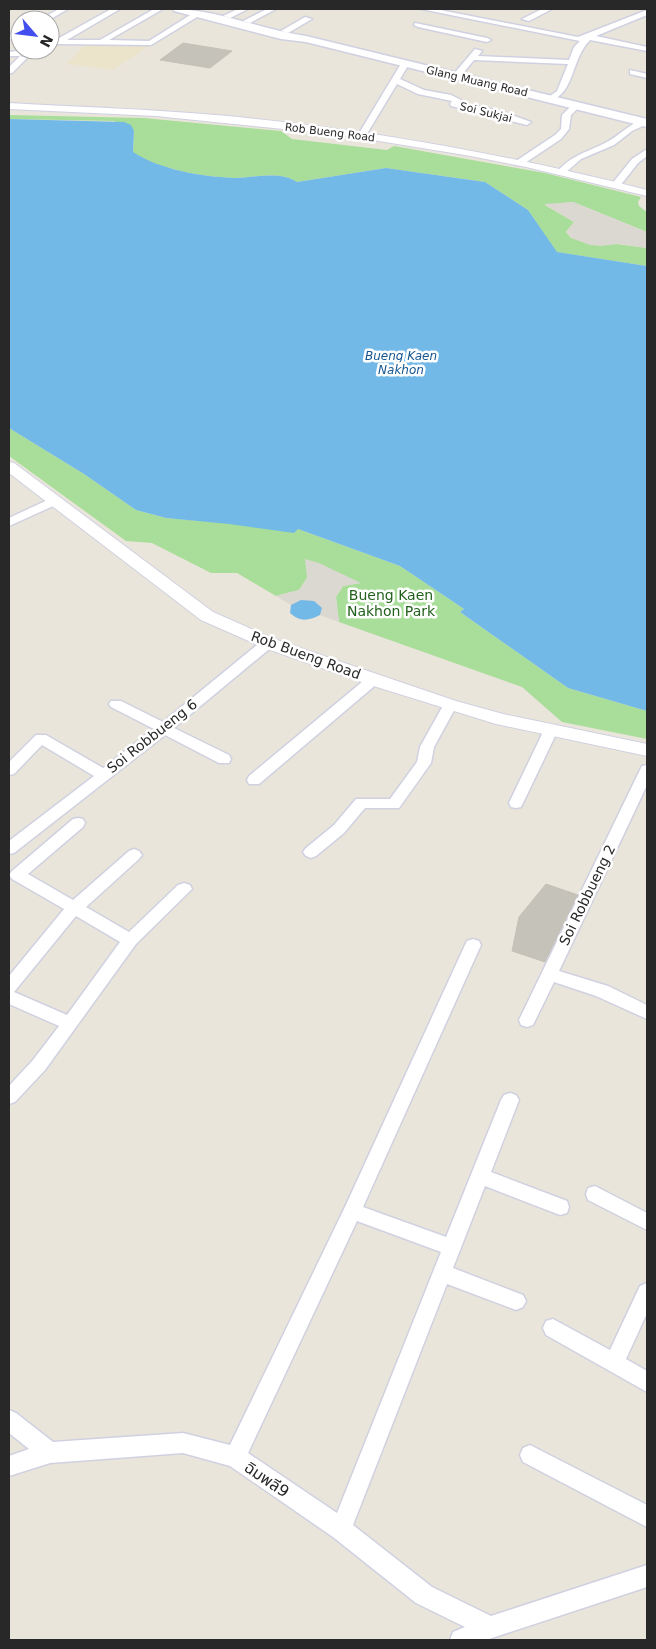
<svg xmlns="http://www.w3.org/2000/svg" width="656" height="1649" viewBox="0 0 656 1649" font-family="'DejaVu Sans','Noto Sans Thai',sans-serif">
<rect width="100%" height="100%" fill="#eae5db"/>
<path fill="#ebe4cb" d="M 87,43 L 152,44 L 113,70 L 67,64 Z"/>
<path fill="#a8de9a" d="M 9,115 L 144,118 L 281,131 L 292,139 L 387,150 L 394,146 L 545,173 L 641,197 L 638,202 L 639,206 L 647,212 L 647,232 L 573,202 L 545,205 L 574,222 L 566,232 L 571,238 L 647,248 L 647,266 L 556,252 L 528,210 L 485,182 L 386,168 L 297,182 C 280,170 253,178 233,178 C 199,176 162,170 133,153 L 134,131 L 114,121 L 9,119 Z
M 9,428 L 84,474 L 136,510 L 166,518 L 298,529 L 400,566 L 464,609 L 460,612 L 568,688 L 647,711 L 647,739 L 562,722 L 522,687 L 339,622 L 336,597 L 343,586 L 360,583 L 307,578 L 299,590 L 276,596 L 237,573 L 211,573 L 152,543 L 126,541 L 9,456 Z"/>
<path fill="#dad8d1" d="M 573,202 L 647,232 L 647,248 L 618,244 L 601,246 L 590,245 L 571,238 L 566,232 L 574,222 L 544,204 Z
M 305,559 L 319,563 L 361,583 L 343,586 L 336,597 L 339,622 L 320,615 L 322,608 L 302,600 L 291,605 L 276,596 L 299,590 L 307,578 Z"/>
<path fill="#73b9e7" d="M 9,119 L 124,122 L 131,125 L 134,131 L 133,152 C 161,170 200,176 233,178 C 254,178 280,170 297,182 L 386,168 L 485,182 L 528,210 L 557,252 L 647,266 L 647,711 L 568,688 L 460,612 L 464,609 L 400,566 L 298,529 L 294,533 L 229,524 L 166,518 L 136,510 L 84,474 L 9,428 Z
M 301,600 L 314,601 L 322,608 L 320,615 C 308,621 300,622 290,613 L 291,605 Z"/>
<path fill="#c5c2ba" stroke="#c5c1b5" d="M 183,43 L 232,51 L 210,68 L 160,60 Z
M 546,884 L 578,895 L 545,962 L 512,951 L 519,917 Z"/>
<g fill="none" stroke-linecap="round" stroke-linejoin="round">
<defs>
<path id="minor" d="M 59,9 L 68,9 L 49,20 L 39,20 Z
M 111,9 L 120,9 L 67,40 L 100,40 L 154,9 L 163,9 L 109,40 L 149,41 L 195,12 L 202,14 L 151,45 L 56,44 L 52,42 Z
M 238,9 L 248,9 L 230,18 L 223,16 Z
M 267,9 L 276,9 L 250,23 L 243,21 Z
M 421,9 L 435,9 L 578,37 L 647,10 L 647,15 L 596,36 L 647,47 L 647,51 L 590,40 C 571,59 575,93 550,101 L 546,99 L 557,91 L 568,64 L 474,60 L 459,78 L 452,76 L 475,49 L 482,51 L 478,56 L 569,60 L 574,47 L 580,41 Z
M 542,9 L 552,9 L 529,21 L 522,19 Z
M 305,17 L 312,19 L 288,33 L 281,31 Z
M 415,23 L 487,38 L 491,40 L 487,42 L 418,27 L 414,25 Z
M 17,30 L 20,30 L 20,35 L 9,40 L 9,35 Z
M 25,50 L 38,50 L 19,56 L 9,56 L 9,52 Z
M 20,56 L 27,58 L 12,73 L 9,73 L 9,67 Z
M 402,62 L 409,64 L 400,79 L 424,90 L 451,95 L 461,100 L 459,103 L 500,111 L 531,122 L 527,125 L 451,106 L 450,104 L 452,101 L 418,94 L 397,84 L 365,137 L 359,137 L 358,135 Z
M 630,70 L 647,74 L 647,78 L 630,74 Z
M 574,103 L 581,105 L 571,115 L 569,129 L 561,139 L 522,165 L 516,165 L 516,161 L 555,135 L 561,129 L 562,115 Z
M 644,119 L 647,121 L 647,124 L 632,131 L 614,145 L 581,159 L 564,174 L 558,174 L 557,172 C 571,155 588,152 607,142 C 620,135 629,124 644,119 Z
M 647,149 L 647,156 L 638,163 L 619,187 L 613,187 L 611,185 L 632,159 Z
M 56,496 L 62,500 L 60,503 L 9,526 L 9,518 Z
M 268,639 L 275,643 L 273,646 L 174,728 L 229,755 L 231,759 L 229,763 L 219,763 L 165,735 L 14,853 L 9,854 L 9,841 L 94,776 L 42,745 L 14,774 L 9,775 L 9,762 L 36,735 L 46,735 L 103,768 L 154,729 L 111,707 L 109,704 L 111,701 L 121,701 L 163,722 L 263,640 Z
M 373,676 L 378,677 L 380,680 L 378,683 L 259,784 L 249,784 L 247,780 L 249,776 L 368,677 Z
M 450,700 L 455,702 L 457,705 L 434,747 L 431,763 L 399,808 L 365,808 L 344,833 L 316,856 L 311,858 L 306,856 L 303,852 L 306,848 L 334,825 L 356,799 L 390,799 L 417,762 L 420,747 L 445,702 Z
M 551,725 L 556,727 L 558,730 L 523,803 L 521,807 L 516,808 L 511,807 L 509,803 L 544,730 L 546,727 Z
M 647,765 L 647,785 L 559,971 L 608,986 L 647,1005 L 647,1019 L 596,996 L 554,982 L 533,1025 L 527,1027 L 521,1025 L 519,1020 L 640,770 L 642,766 Z
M 78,818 L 83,819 L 85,823 L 83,827 L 28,874 L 73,900 L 129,851 L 134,849 L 139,851 L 142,855 L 139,859 L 86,907 L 129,932 L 178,885 L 184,883 L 190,885 L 192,889 L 136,944 L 45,1070 L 15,1102 L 9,1104 L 9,1086 L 33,1060 L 59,1026 L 9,1004 L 9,976 L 64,909 L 12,879 L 9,875 L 12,871 L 73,819 ZM 76,916 L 120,942 L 67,1015 L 14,992 Z
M 473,939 L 479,941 L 481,945 L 363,1207 L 446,1237 L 501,1100 L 504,1095 L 510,1093 L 516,1095 L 519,1100 L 491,1172 L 567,1201 L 569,1207 L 567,1213 L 560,1215 L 485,1186 L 453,1268 L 523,1295 L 526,1301 L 523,1307 L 516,1310 L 447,1284 L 353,1525 L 432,1587 L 491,1616 L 647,1565 L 647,1587 L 486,1640 L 450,1640 L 453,1632 L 465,1627 L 416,1603 L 333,1537 L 230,1466 L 183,1453 L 50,1463 L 9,1476 L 9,1456 L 29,1449 L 9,1433 L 9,1410 L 16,1413 L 53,1442 L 183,1433 L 230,1445 L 345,1207 L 465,945 L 467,941 ZM 357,1221 L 441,1252 L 337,1513 L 248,1453 Z
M 595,1186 L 647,1213 L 647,1230 L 588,1200 L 586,1194 L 588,1188 Z
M 647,1283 L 647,1313 L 626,1359 L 647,1371 L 647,1392 L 546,1335 L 543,1328 L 546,1321 L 553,1319 L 610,1350 L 640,1286 Z
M 530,1445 L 647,1505 L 647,1527 L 523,1462 L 520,1455 L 523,1448 Z"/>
<path id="tertiary" d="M 9,103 C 78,107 147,109 216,115 C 362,128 506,154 647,190 L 647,196 L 526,167 L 465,155 L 342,135 L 156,116 L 9,109 Z
M 9,462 L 14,463 L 213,612 L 274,639 L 456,701 L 503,714 L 647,744 L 647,756 L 496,724 L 367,684 L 262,647 L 201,620 L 9,473 Z"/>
<path id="secondary" d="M 173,9 C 216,9 262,30 306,36 L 647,119 L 647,127 L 306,42 L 281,39 L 174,11 Z"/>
</defs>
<use href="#minor" stroke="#d0d1e0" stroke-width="3"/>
<use href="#tertiary" stroke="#d0d1e0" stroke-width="2"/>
<use href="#secondary" stroke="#d0d1e0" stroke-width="3"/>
<use href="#minor" fill="#fff" fill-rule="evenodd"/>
<use href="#tertiary" fill="#fff" fill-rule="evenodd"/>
<use href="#secondary" fill="#fff" fill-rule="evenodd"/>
</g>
<g text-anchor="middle" stroke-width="5" stroke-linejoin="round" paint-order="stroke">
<g font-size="11" fill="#282828" stroke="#fff">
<text transform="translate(477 81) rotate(13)" y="4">Glang Muang Road</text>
<text transform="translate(486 112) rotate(14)" y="4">Soi Sukjai</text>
<text transform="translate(330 132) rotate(7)" y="4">Rob Bueng Road</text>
</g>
<g font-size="12" font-style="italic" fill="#155690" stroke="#fff">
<text x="401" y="360">Bueng Kaen<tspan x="401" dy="14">Nakhon</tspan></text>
</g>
<g font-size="14" fill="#23601d" stroke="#fff">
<text x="391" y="600">Bueng Kaen<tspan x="391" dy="16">Nakhon Park</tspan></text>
</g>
<g font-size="14" fill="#282828" stroke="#fff">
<text transform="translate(306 655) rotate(20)" y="5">Rob Bueng Road</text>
<text transform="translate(152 736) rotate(-38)" y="5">Soi Robbueng 6</text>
<text transform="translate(587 895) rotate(-64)" y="5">Soi Robbueng 2</text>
</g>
<g font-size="16" fill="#282828" stroke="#fff">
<text transform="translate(267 1479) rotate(34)" y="6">ฉิมพลี9</text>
</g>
</g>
<rect width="656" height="1649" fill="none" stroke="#282828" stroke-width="20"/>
<g transform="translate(35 35) rotate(118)"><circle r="24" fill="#ffffff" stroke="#a9a9a9"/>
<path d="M0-4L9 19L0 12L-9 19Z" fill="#434eee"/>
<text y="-8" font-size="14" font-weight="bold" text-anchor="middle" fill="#282828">N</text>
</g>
</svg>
